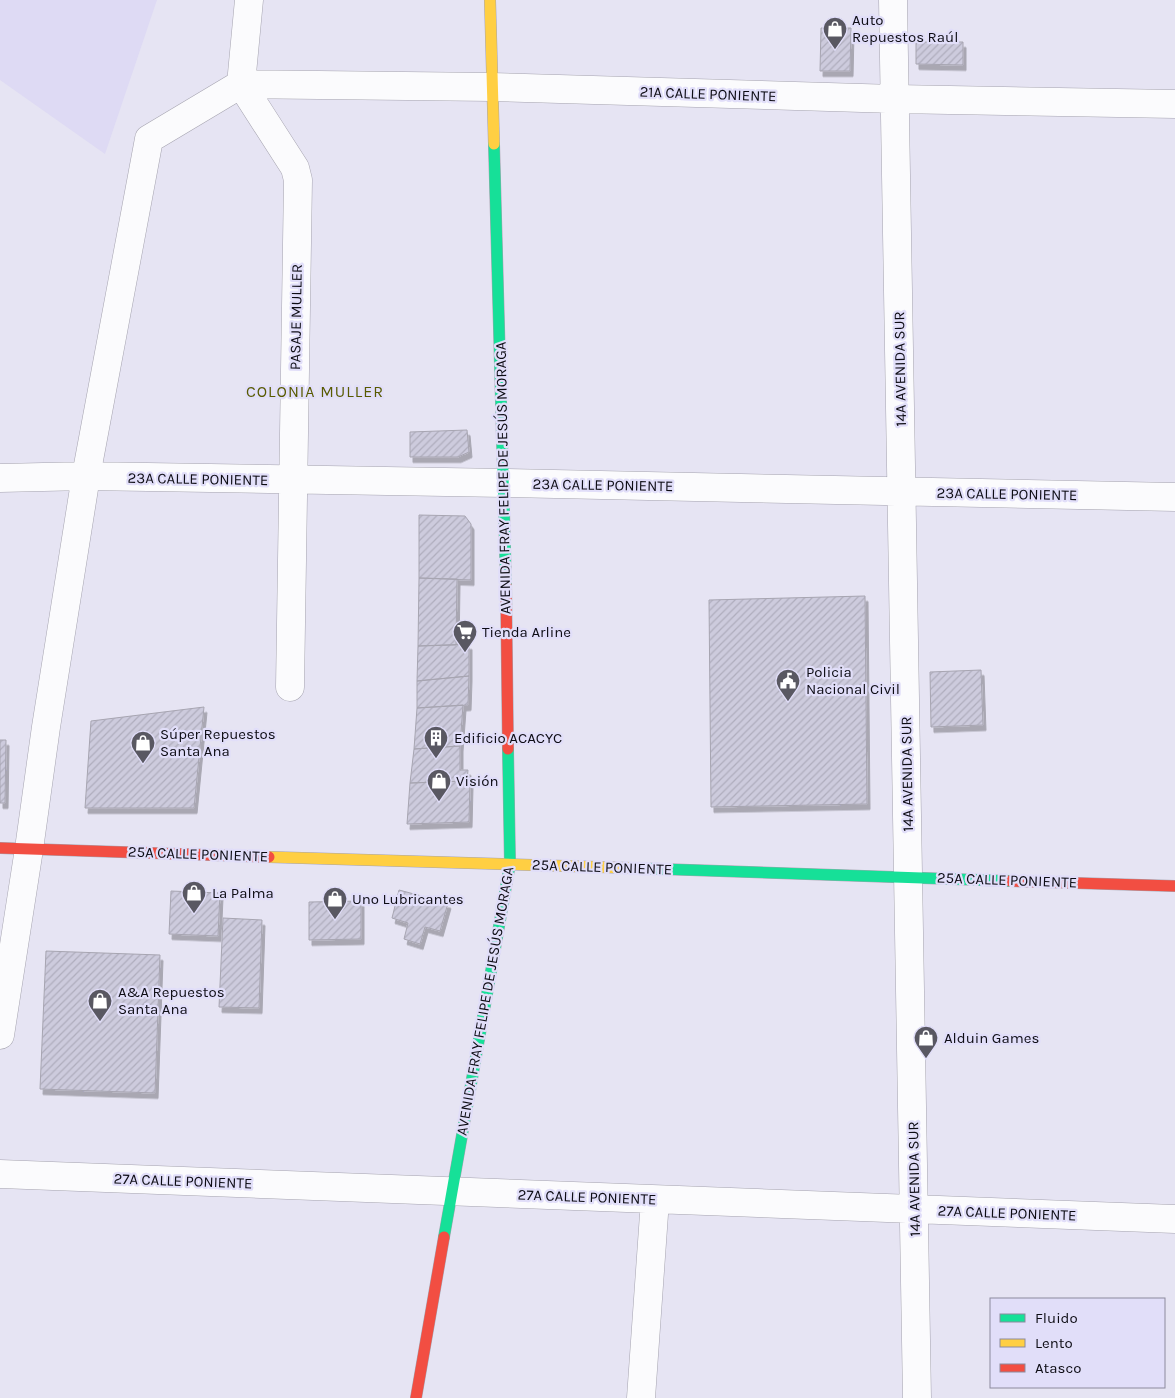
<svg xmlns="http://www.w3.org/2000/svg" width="1175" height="1398" viewBox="0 0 1175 1398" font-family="Karla,sans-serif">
<defs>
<pattern id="building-hatch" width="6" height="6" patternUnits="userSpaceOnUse" patternTransform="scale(1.25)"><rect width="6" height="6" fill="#cdcbdd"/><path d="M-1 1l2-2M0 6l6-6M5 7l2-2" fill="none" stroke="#afadbd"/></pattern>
<filter id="shadow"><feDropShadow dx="3" dy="5.5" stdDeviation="0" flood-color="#0004"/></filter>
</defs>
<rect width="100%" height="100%" fill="#e6e4f3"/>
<path fill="#dedaf4" d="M 0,0 L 157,0 L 105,154 L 0,80 Z"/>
<path fill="url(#building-hatch)" stroke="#a7a5b1" filter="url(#shadow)" d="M 821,28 L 851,28 L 850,71 L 820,71 Z
M 916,42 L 963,42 L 963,65 L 916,64 Z
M 467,430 L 469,452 L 458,457 L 410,457 L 410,432 Z
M 419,515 L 465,516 L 471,524 L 471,580 L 419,578 Z
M 419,578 L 457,579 L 456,645 L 418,646 Z
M 865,596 L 867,804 L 711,807 L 709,600 Z
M 469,644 L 469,676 L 417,681 L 418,646 Z
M 981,670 L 983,725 L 931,727 L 930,672 Z
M 469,676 L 468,705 L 417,708 L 417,681 Z
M 463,705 L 460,746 L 414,749 L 417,708 Z
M 204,707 L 194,808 L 85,808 L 91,721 Z
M 0,740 L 6,740 L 5,803 L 0,803 Z
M 460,746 L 460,770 L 468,770 L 467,781 L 410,783 L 414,749 Z
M 467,781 L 470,782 L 469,822 L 407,824 L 410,783 Z
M 399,890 L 448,903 L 440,931 L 425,927 L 420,944 L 404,939 L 408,923 L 392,918 Z
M 171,891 L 220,893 L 218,936 L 169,934 Z
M 361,901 L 361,939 L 309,940 L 309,902 Z
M 223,918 L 262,920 L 259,1008 L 219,1007 Z
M 46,951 L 160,955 L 155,1093 L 40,1089 Z"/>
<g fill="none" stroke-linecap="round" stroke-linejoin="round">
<defs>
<path id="street" d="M 893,0 L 917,1398
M 241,84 L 492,87 L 895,99 L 1175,104
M 241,84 L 295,168 L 298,180 L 290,687
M 241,84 L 249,0
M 0,478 L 86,476 L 504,483 L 1175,497
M 0,1035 L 29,849 L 46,727 L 86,476 L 149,139 L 241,84
M 0,1174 L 1175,1219
M 641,1398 L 655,1200"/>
<path id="fast" d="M 494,144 L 506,585
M 631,868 L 1010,881
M 444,1237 L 510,864 L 508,749"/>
<path id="slow" d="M 490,0 L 494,144
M 269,857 L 631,868"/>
<path id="jam" d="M 506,585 L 508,749
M 0,848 L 269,857
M 1010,881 L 1175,886
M 416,1398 L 444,1237"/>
</defs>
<use href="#street" stroke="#a5a3af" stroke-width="29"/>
<use href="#fast" stroke="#a5a3af" stroke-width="12"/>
<use href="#slow" stroke="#a5a3af" stroke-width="12"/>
<use href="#jam" stroke="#a5a3af" stroke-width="12"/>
<use href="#street" stroke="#fbfbfd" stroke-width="28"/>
<use href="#fast" stroke="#16e098" stroke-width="11"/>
<use href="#slow" stroke="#ffcf43" stroke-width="11"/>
<use href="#jam" stroke="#f24e42" stroke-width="11"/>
</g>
<defs>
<symbol id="shop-pin" viewBox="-11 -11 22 30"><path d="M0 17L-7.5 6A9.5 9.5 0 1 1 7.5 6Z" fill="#595862" stroke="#e1def9"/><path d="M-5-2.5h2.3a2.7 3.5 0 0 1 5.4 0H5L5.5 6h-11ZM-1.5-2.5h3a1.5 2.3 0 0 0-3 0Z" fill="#fff"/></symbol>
<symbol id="supermarket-pin" viewBox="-11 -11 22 30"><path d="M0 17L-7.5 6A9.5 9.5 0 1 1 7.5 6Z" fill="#595862" stroke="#e1def9"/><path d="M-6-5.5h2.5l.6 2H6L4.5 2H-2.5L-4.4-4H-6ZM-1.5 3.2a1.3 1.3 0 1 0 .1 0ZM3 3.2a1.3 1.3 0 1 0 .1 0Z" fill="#fff"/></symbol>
<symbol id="civic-pin" viewBox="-11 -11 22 30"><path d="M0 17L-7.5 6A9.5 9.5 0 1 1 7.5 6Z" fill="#595862" stroke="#e1def9"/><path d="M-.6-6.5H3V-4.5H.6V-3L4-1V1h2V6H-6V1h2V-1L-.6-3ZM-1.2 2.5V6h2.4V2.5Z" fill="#fff"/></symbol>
<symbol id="building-pin" viewBox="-11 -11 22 30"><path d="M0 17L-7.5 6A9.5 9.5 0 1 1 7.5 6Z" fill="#595862" stroke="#e1def9"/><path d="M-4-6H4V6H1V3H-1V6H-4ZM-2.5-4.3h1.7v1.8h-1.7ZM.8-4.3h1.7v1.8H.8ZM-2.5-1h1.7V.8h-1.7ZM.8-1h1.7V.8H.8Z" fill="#fff"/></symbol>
</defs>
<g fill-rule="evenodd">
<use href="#shop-pin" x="821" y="15" width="28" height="38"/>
<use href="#supermarket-pin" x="451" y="618" width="28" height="38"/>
<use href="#civic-pin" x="774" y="667" width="28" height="38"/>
<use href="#building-pin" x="422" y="724" width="28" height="38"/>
<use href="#shop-pin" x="129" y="729" width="28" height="38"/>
<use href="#shop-pin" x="425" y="767" width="28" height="38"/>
<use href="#shop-pin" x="180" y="879" width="28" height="38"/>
<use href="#shop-pin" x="321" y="885" width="28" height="38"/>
<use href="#shop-pin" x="86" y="987" width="28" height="38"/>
<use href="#shop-pin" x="912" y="1024" width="28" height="38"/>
</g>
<g text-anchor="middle" stroke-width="4.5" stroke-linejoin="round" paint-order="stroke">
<g font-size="15" fill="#0d0c14" stroke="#e1def9" text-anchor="start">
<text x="852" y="25">Auto<tspan x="852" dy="17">Repuestos Raúl</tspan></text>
<text x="482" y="637">Tienda Arline</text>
<text x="806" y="677">Policia<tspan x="806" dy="17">Nacional Civil</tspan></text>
<text x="160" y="739">Súper Repuestos<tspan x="160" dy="17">Santa Ana</tspan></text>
<text x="454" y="743">Edificio ACACYC</text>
<text x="456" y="786">Visión</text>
<text x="212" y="898">La Palma</text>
<text x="352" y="904">Uno Lubricantes</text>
<text x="118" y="997">A&amp;A Repuestos<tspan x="118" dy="17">Santa Ana</tspan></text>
<text x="944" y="1043">Alduin Games</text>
</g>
<g font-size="15" fill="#0d0c14" stroke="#e1def9">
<text transform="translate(708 94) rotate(2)" y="5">21A CALLE PONIENTE</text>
<text transform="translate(296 317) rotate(-89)" y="5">PASAJE MULLER</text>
<text transform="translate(900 369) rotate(-91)" y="5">14A AVENIDA SUR</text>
<text transform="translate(503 478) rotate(-91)" y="5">AVENIDA FRAY FELIPE DE JESÚS MORAGA</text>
<text transform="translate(198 479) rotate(1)" y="5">23A CALLE PONIENTE</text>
<text transform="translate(603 485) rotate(1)" y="5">23A CALLE PONIENTE</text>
<text transform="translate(1007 494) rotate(1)" y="5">23A CALLE PONIENTE</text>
<text transform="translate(907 774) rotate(-91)" y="5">14A AVENIDA SUR</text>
<text transform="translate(198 854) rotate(2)" y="5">25A CALLE PONIENTE</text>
<text transform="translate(602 867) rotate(2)" y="5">25A CALLE PONIENTE</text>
<text transform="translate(1007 880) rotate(2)" y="5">25A CALLE PONIENTE</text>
<text transform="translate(485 1001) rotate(-80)" y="5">AVENIDA FRAY FELIPE DE JESÚS MORAGA</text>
<text transform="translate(914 1179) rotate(-91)" y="5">14A AVENIDA SUR</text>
<text transform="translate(183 1181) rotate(2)" y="5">27A CALLE PONIENTE</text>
<text transform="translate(587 1197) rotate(2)" y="5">27A CALLE PONIENTE</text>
<text transform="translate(1007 1213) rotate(2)" y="5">27A CALLE PONIENTE</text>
</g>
<g font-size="16" letter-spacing="1" fill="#585a00" stroke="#e1def9">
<text x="315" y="397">COLONIA MULLER</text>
</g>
</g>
<rect x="990" y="1298" width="175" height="90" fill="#e1def9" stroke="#8c8a9d"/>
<rect x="1000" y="1314" width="25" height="8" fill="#16e098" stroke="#8c8a9d"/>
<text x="1035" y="1323" font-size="15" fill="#0d0c14">Fluido</text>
<rect x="1000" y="1339" width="25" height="8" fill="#ffcf43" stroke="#8c8a9d"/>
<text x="1035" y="1348" font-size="15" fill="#0d0c14">Lento</text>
<rect x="1000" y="1364" width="25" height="8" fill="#f24e42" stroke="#8c8a9d"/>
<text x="1035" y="1373" font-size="15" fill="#0d0c14">Atasco</text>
</svg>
